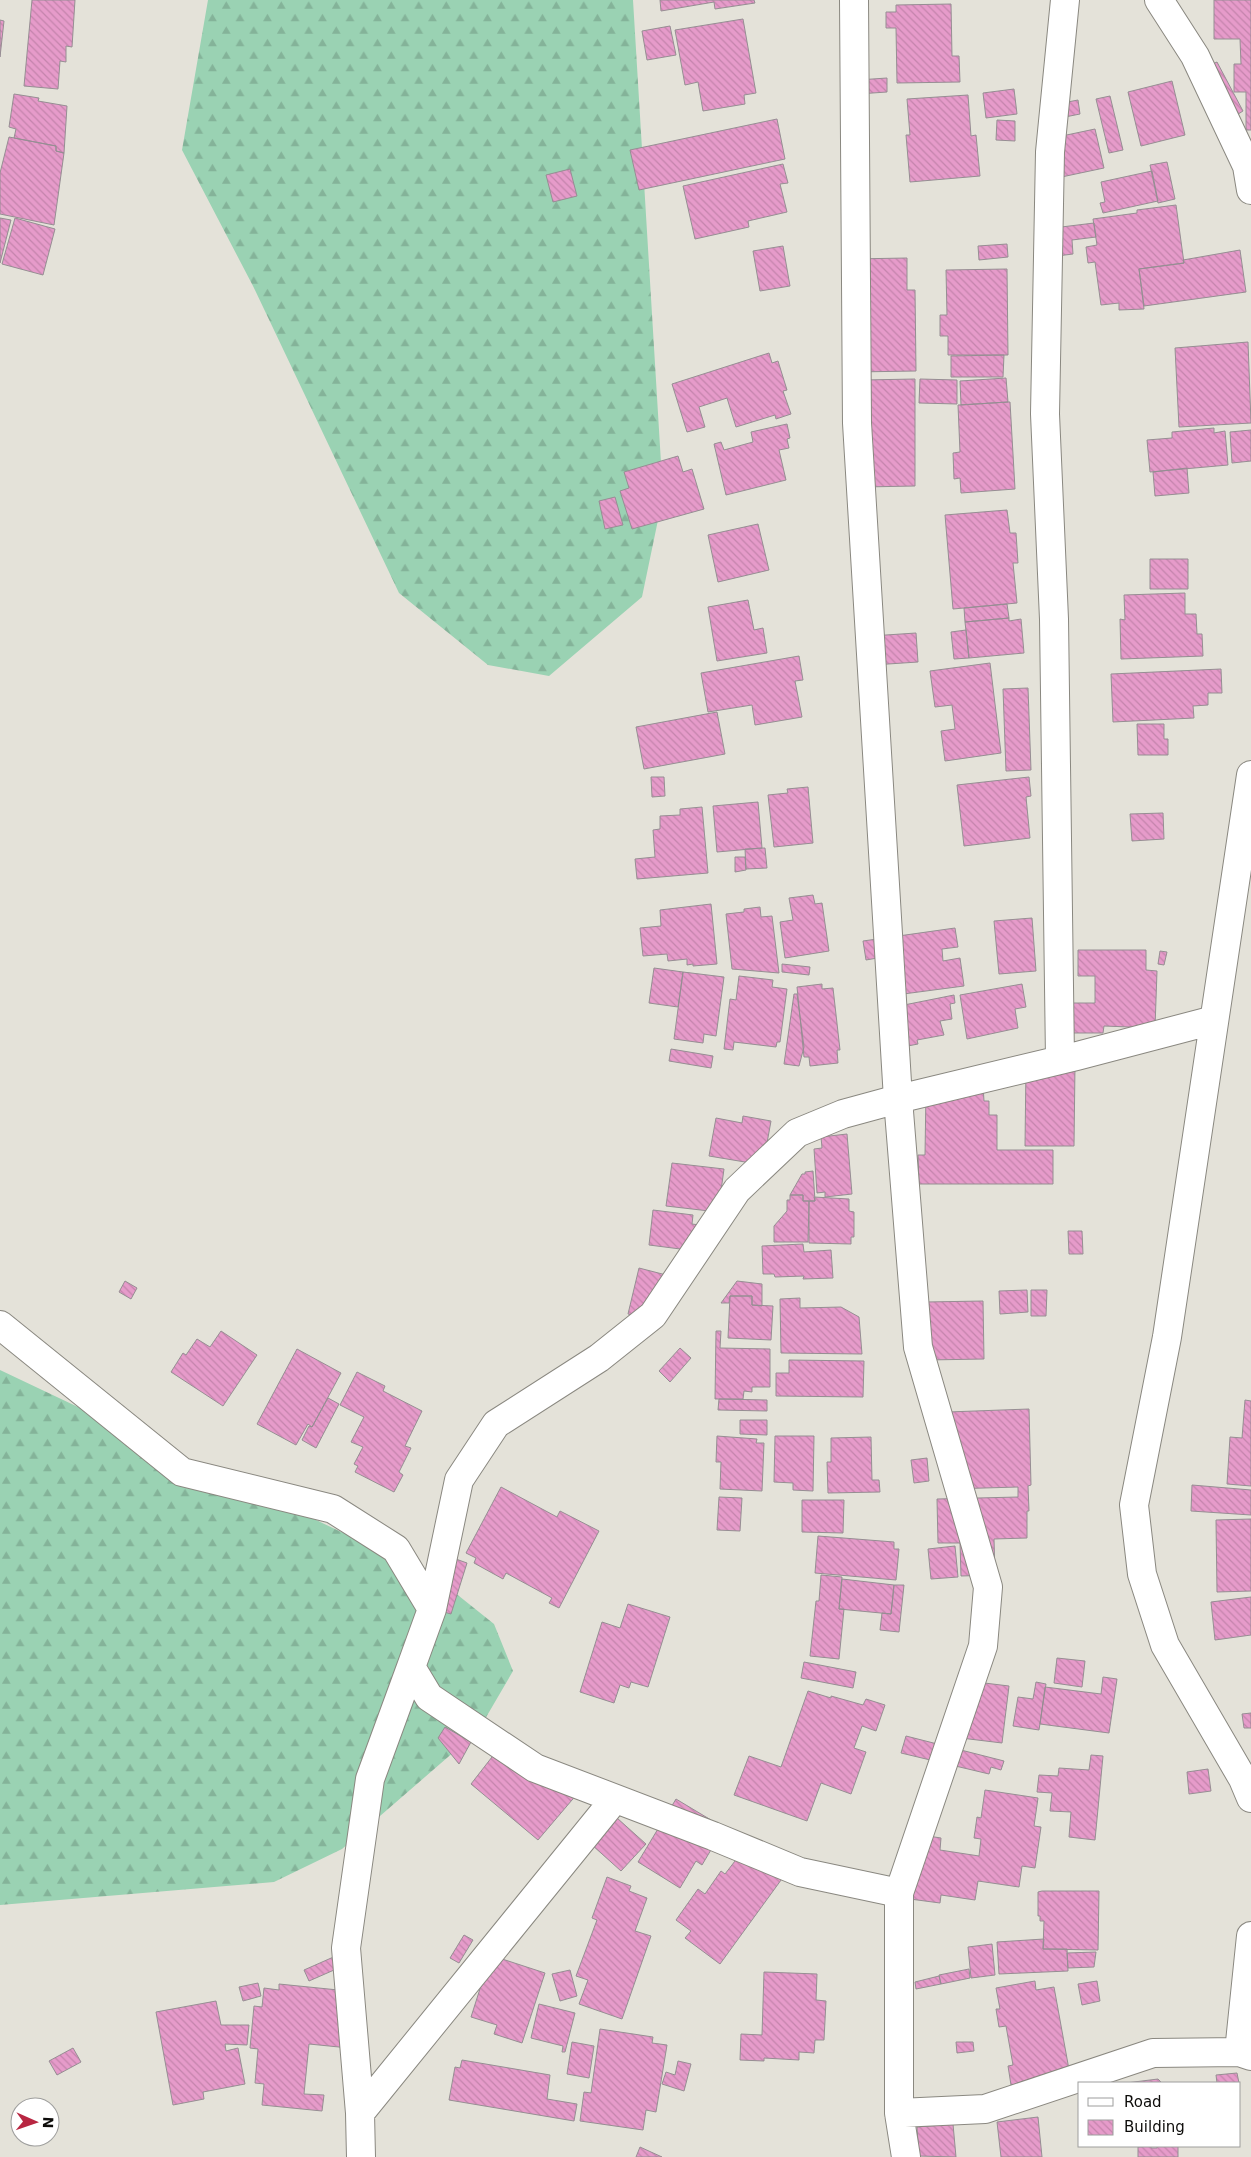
<svg xmlns="http://www.w3.org/2000/svg" width="1251" height="2157" viewBox="0 0 1251 2157" font-family="'DejaVu Sans',sans-serif">
<defs>
<pattern id="forest-firs" width="22" height="20" patternUnits="userSpaceOnUse" patternTransform="scale(1.25)"><rect width="22" height="20" fill="#9ad2b3"/><path d="M5 1l3.5 6h-7zM16 11l3.5 6h-7z" fill="#84b399"/></pattern>
<pattern id="building-back-hatch" width="6" height="6" patternUnits="userSpaceOnUse" patternTransform="scale(1.25)"><rect width="6" height="6" fill="#e69bca"/><path d="M-1 5l2 2M0 0l6 6M5-1l2 2" fill="none" stroke="#c484ac"/></pattern>
</defs>
<rect width="100%" height="100%" fill="#e4e2d9"/>
<path fill="url(#forest-firs)" d="M 208,0 L 633,0 L 663,496 L 642,597 L 549,676 L 488,665 L 399,593 L 253,286 L 182,150 Z
M 0,1370 L 434,1576 L 494,1624 L 513,1671 L 478,1731 L 342,1849 L 274,1882 L 0,1905 Z"/>
<path fill="url(#building-back-hatch)" stroke="#968e93" d="M 32,0 L 75,0 L 72,47 L 66,46 L 66,62 L 60,61 L 58,89 L 24,86 Z
M 660,0 L 754,0 L 755,3 L 715,9 L 714,2 L 661,11 Z
M 1214,0 L 1251,0 L 1251,130 L 1246,130 L 1246,92 L 1234,92 L 1234,64 L 1241,64 L 1240,39 L 1214,39 Z
M 951,4 L 952,56 L 959,56 L 960,82 L 897,83 L 896,28 L 886,28 L 886,12 L 896,12 L 896,5 Z
M 743,19 L 756,93 L 744,95 L 745,104 L 703,111 L 698,82 L 685,85 L 675,30 Z
M 0,20 L 4,21 L 0,57 Z
M 670,26 L 676,55 L 647,60 L 642,31 Z
M 1217,62 L 1243,111 L 1235,116 L 1208,66 Z
M 887,78 L 887,92 L 858,94 L 858,80 Z
M 1172,81 L 1185,135 L 1141,146 L 1128,92 Z
M 1014,89 L 1017,114 L 986,118 L 983,93 Z
M 14,94 L 39,98 L 38,101 L 67,106 L 64,153 L 56,151 L 56,146 L 14,138 L 16,129 L 9,127 Z
M 968,95 L 971,136 L 976,135 L 980,176 L 910,182 L 906,135 L 910,135 L 907,99 Z
M 1110,96 L 1123,150 L 1109,153 L 1096,99 Z
M 1078,100 L 1080,114 L 1050,120 L 1047,106 Z
M 777,119 L 785,159 L 639,190 L 630,150 Z
M 997,120 L 1015,121 L 1015,141 L 996,140 Z
M 1095,129 L 1104,168 L 1052,179 L 1043,140 Z
M 9,137 L 56,146 L 56,151 L 64,153 L 54,225 L 0,214 L 0,173 Z
M 1167,162 L 1175,199 L 1158,203 L 1150,165 Z
M 783,164 L 788,183 L 780,184 L 787,212 L 748,221 L 749,227 L 695,239 L 683,186 Z
M 570,169 L 577,196 L 553,202 L 546,175 Z
M 1152,171 L 1158,201 L 1103,213 L 1100,203 L 1105,202 L 1101,182 Z
M 1176,205 L 1184,263 L 1139,269 L 1144,309 L 1119,310 L 1119,303 L 1101,305 L 1095,262 L 1088,263 L 1086,247 L 1097,245 L 1093,219 L 1137,213 L 1137,210 Z
M 0,218 L 11,220 L 0,263 Z
M 15,218 L 55,229 L 43,275 L 2,264 Z
M 1094,223 L 1096,237 L 1072,240 L 1073,254 L 1049,257 L 1045,229 Z
M 1007,244 L 1008,257 L 979,260 L 978,246 Z
M 783,246 L 790,286 L 760,291 L 753,251 Z
M 1240,250 L 1246,292 L 1144,306 L 1139,269 L 1184,263 L 1183,260 Z
M 907,258 L 907,290 L 915,290 L 916,371 L 854,372 L 851,259 Z
M 1007,269 L 1008,355 L 948,355 L 948,336 L 940,336 L 940,315 L 947,315 L 946,270 Z
M 1248,342 L 1251,423 L 1179,427 L 1175,348 Z
M 769,353 L 772,363 L 778,361 L 787,390 L 783,391 L 791,414 L 776,419 L 775,415 L 736,427 L 727,398 L 699,407 L 705,427 L 687,432 L 672,384 Z
M 1004,355 L 1003,377 L 951,377 L 951,356 Z
M 1006,378 L 1008,402 L 961,405 L 960,381 Z
M 915,379 L 915,486 L 863,487 L 864,380 Z
M 920,379 L 957,380 L 957,404 L 919,403 Z
M 1008,402 L 1010,402 L 1015,489 L 961,493 L 960,478 L 954,479 L 953,453 L 960,452 L 958,405 Z
M 787,424 L 790,438 L 787,439 L 789,448 L 779,450 L 786,480 L 726,495 L 714,444 L 721,442 L 724,450 L 753,442 L 751,432 Z
M 1214,428 L 1214,433 L 1225,431 L 1228,465 L 1150,472 L 1147,440 L 1172,438 L 1172,432 Z
M 1251,430 L 1251,461 L 1232,463 L 1230,432 Z
M 678,456 L 683,472 L 692,469 L 704,509 L 632,529 L 620,491 L 629,488 L 624,472 Z
M 1187,468 L 1189,493 L 1155,496 L 1153,472 Z
M 615,497 L 623,525 L 605,529 L 599,501 Z
M 1007,510 L 1010,533 L 1016,533 L 1018,563 L 1013,563 L 1017,603 L 953,609 L 945,515 Z
M 758,524 L 769,570 L 718,582 L 708,535 Z
M 1150,559 L 1188,559 L 1188,589 L 1150,589 Z
M 1185,593 L 1185,614 L 1196,614 L 1197,634 L 1202,634 L 1203,656 L 1121,659 L 1120,619 L 1125,620 L 1124,595 Z
M 748,600 L 754,630 L 763,628 L 767,653 L 717,661 L 708,607 Z
M 1007,604 L 1009,618 L 965,622 L 964,608 Z
M 1009,618 L 1009,621 L 1021,619 L 1024,653 L 969,658 L 965,622 Z
M 966,630 L 969,658 L 954,659 L 951,632 Z
M 916,633 L 918,662 L 873,665 L 871,636 Z
M 799,656 L 803,680 L 795,681 L 802,717 L 755,725 L 752,705 L 708,712 L 701,673 Z
M 990,663 L 1001,753 L 945,761 L 941,731 L 955,729 L 952,705 L 935,707 L 930,671 Z
M 1221,669 L 1222,693 L 1208,693 L 1208,705 L 1193,706 L 1194,718 L 1113,722 L 1111,674 Z
M 1028,688 L 1031,770 L 1006,771 L 1003,689 Z
M 717,712 L 725,754 L 644,769 L 636,727 Z
M 1137,724 L 1164,724 L 1164,739 L 1168,739 L 1168,755 L 1138,755 Z
M 651,777 L 664,777 L 665,796 L 652,797 Z
M 1029,777 L 1031,796 L 1026,797 L 1030,838 L 964,846 L 957,785 Z
M 808,787 L 813,843 L 774,847 L 768,795 L 788,793 L 787,789 Z
M 758,802 L 762,848 L 717,852 L 713,806 Z
M 702,807 L 708,873 L 637,879 L 635,859 L 655,857 L 653,830 L 660,829 L 660,816 L 680,815 L 680,809 Z
M 1163,813 L 1164,839 L 1132,841 L 1130,814 Z
M 765,848 L 767,868 L 746,869 L 745,849 Z
M 735,857 L 745,857 L 746,870 L 735,872 Z
M 813,895 L 815,904 L 822,903 L 829,951 L 785,958 L 780,922 L 793,920 L 789,898 Z
M 711,904 L 717,964 L 693,966 L 693,964 L 687,965 L 687,959 L 668,961 L 667,954 L 643,956 L 640,928 L 661,926 L 660,910 Z
M 760,907 L 761,917 L 772,916 L 779,973 L 732,969 L 726,914 L 744,912 L 744,909 Z
M 1032,918 L 1036,971 L 999,974 L 994,921 Z
M 955,928 L 958,947 L 942,949 L 943,961 L 960,958 L 964,986 L 888,996 L 883,957 L 866,960 L 863,941 Z
M 1078,950 L 1146,950 L 1146,970 L 1157,971 L 1155,1028 L 1104,1026 L 1103,1033 L 1061,1033 L 1061,1003 L 1095,1003 L 1095,976 L 1078,976 Z
M 1160,951 L 1167,952 L 1164,965 L 1158,964 Z
M 782,964 L 810,967 L 809,975 L 782,972 Z
M 654,968 L 683,972 L 678,1007 L 649,1003 Z
M 683,972 L 724,977 L 716,1036 L 704,1034 L 703,1043 L 674,1039 Z
M 739,976 L 773,980 L 772,987 L 787,989 L 780,1042 L 777,1042 L 776,1047 L 734,1042 L 733,1050 L 724,1049 L 730,999 L 736,1000 Z
M 822,984 L 822,989 L 833,988 L 840,1050 L 837,1050 L 838,1063 L 810,1066 L 809,1057 L 804,1057 L 797,987 Z
M 1022,984 L 1026,1007 L 1015,1009 L 1018,1028 L 967,1039 L 960,995 Z
M 794,994 L 797,994 L 804,1047 L 799,1066 L 784,1064 Z
M 954,995 L 955,1003 L 950,1004 L 952,1019 L 940,1021 L 944,1035 L 917,1040 L 918,1044 L 887,1050 L 879,1010 Z
M 671,1049 L 713,1056 L 711,1068 L 669,1061 Z
M 1026,1065 L 1075,1065 L 1074,1146 L 1025,1146 Z
M 982,1070 L 984,1101 L 989,1101 L 989,1115 L 997,1115 L 997,1150 L 1053,1150 L 1053,1184 L 919,1184 L 918,1155 L 925,1155 L 926,1091 L 931,1091 L 929,1077 Z
M 743,1116 L 771,1121 L 763,1165 L 709,1156 L 716,1118 L 742,1123 Z
M 847,1134 L 852,1194 L 825,1197 L 825,1192 L 817,1193 L 814,1149 L 822,1148 L 821,1137 Z
M 672,1163 L 724,1169 L 718,1212 L 666,1206 Z
M 813,1171 L 815,1201 L 803,1201 L 803,1195 L 790,1195 L 802,1174 L 805,1174 L 805,1172 Z
M 790,1195 L 803,1195 L 803,1201 L 809,1201 L 808,1242 L 774,1242 L 774,1226 L 787,1211 L 787,1200 L 790,1200 Z
M 814,1197 L 849,1199 L 849,1211 L 854,1212 L 854,1237 L 851,1237 L 851,1244 L 809,1243 L 809,1201 L 815,1201 Z
M 653,1210 L 693,1215 L 692,1224 L 707,1226 L 704,1252 L 649,1245 Z
M 1068,1231 L 1082,1231 L 1083,1254 L 1069,1254 Z
M 803,1244 L 804,1252 L 831,1250 L 833,1278 L 803,1279 L 804,1276 L 775,1277 L 774,1274 L 763,1274 L 762,1246 Z
M 639,1268 L 674,1277 L 655,1321 L 628,1314 Z
M 125,1281 L 137,1288 L 131,1299 L 119,1292 Z
M 737,1281 L 762,1284 L 762,1306 L 752,1305 L 752,1296 L 730,1296 L 729,1303 L 721,1303 Z
M 1027,1290 L 1028,1312 L 1000,1314 L 999,1291 Z
M 1031,1290 L 1047,1290 L 1046,1316 L 1031,1316 Z
M 730,1296 L 752,1296 L 752,1305 L 773,1306 L 771,1340 L 728,1338 Z
M 800,1298 L 800,1308 L 841,1307 L 859,1317 L 862,1354 L 781,1353 L 780,1299 Z
M 983,1301 L 984,1359 L 927,1360 L 926,1302 Z
M 221,1331 L 257,1355 L 223,1406 L 171,1372 L 183,1353 L 186,1355 L 197,1339 L 210,1347 Z
M 716,1331 L 721,1331 L 720,1348 L 770,1349 L 770,1387 L 752,1387 L 752,1392 L 744,1391 L 743,1399 L 715,1399 Z
M 680,1348 L 691,1358 L 670,1382 L 659,1371 Z
M 297,1349 L 341,1373 L 312,1427 L 308,1424 L 296,1445 L 257,1424 Z
M 789,1360 L 864,1361 L 863,1397 L 776,1396 L 776,1373 L 789,1373 Z
M 357,1372 L 385,1386 L 383,1391 L 422,1411 L 405,1446 L 411,1448 L 399,1472 L 403,1475 L 394,1492 L 355,1472 L 358,1466 L 354,1464 L 363,1447 L 351,1442 L 364,1417 L 340,1405 Z
M 328,1398 L 339,1404 L 316,1448 L 302,1440 L 309,1426 L 312,1427 Z
M 719,1399 L 767,1400 L 767,1411 L 718,1410 Z
M 1245,1400 L 1251,1401 L 1251,1486 L 1227,1484 L 1230,1437 L 1242,1438 Z
M 1029,1409 L 1031,1485 L 1028,1486 L 1029,1511 L 1027,1511 L 1027,1538 L 994,1539 L 995,1575 L 961,1576 L 960,1543 L 938,1543 L 937,1499 L 1018,1497 L 1018,1487 L 950,1489 L 948,1412 Z
M 740,1420 L 767,1420 L 767,1435 L 740,1434 Z
M 717,1436 L 757,1439 L 756,1443 L 764,1443 L 762,1491 L 720,1489 L 721,1462 L 716,1462 Z
M 775,1436 L 814,1436 L 813,1491 L 793,1490 L 793,1483 L 774,1482 Z
M 871,1437 L 872,1480 L 879,1480 L 880,1492 L 828,1493 L 827,1462 L 831,1462 L 831,1438 Z
M 927,1458 L 929,1481 L 914,1483 L 911,1460 Z
M 1192,1485 L 1251,1490 L 1251,1515 L 1191,1511 Z
M 501,1487 L 557,1517 L 560,1511 L 599,1531 L 559,1608 L 549,1603 L 552,1598 L 506,1573 L 503,1579 L 474,1563 L 476,1558 L 466,1553 Z
M 719,1497 L 742,1498 L 740,1531 L 717,1530 Z
M 802,1500 L 844,1500 L 843,1533 L 802,1532 Z
M 1251,1519 L 1251,1591 L 1217,1592 L 1216,1520 Z
M 818,1536 L 894,1542 L 894,1549 L 899,1549 L 896,1580 L 815,1573 Z
M 955,1546 L 958,1577 L 931,1579 L 928,1549 Z
M 453,1558 L 467,1563 L 451,1614 L 437,1610 Z
M 821,1575 L 842,1577 L 839,1609 L 844,1609 L 839,1659 L 810,1656 L 816,1601 L 819,1601 Z
M 842,1579 L 894,1585 L 891,1614 L 839,1609 Z
M 894,1585 L 904,1585 L 899,1632 L 880,1630 L 882,1613 L 891,1614 Z
M 1251,1597 L 1251,1635 L 1215,1640 L 1211,1602 Z
M 628,1604 L 670,1617 L 648,1687 L 631,1682 L 629,1688 L 620,1685 L 614,1703 L 580,1692 L 602,1622 L 620,1628 Z
M 1057,1658 L 1085,1661 L 1082,1687 L 1054,1683 Z
M 804,1662 L 856,1672 L 853,1688 L 801,1678 Z
M 1103,1677 L 1117,1679 L 1109,1733 L 1040,1724 L 1045,1687 L 1101,1694 Z
M 968,1681 L 1009,1686 L 1002,1743 L 961,1738 Z
M 1036,1682 L 1046,1684 L 1039,1730 L 1013,1726 L 1018,1697 L 1033,1699 Z
M 808,1691 L 831,1698 L 831,1696 L 863,1705 L 866,1699 L 885,1705 L 876,1731 L 862,1726 L 854,1748 L 866,1752 L 851,1794 L 821,1783 L 807,1821 L 734,1795 L 749,1756 L 781,1767 Z
M 1251,1713 L 1251,1728 L 1244,1728 L 1242,1714 Z
M 445,1727 L 471,1742 L 459,1764 L 438,1738 Z
M 906,1736 L 1004,1761 L 1001,1770 L 991,1767 L 989,1774 L 901,1753 Z
M 499,1748 L 589,1780 L 538,1840 L 471,1784 Z
M 1091,1755 L 1103,1756 L 1095,1840 L 1069,1837 L 1071,1812 L 1050,1811 L 1052,1793 L 1037,1792 L 1039,1775 L 1058,1776 L 1059,1768 L 1089,1770 Z
M 1208,1769 L 1211,1791 L 1189,1794 L 1187,1772 Z
M 985,1790 L 1038,1798 L 1034,1826 L 1041,1827 L 1035,1868 L 1022,1866 L 1019,1887 L 978,1881 L 975,1900 L 941,1895 L 940,1903 L 895,1897 L 909,1833 L 941,1838 L 940,1850 L 979,1856 L 981,1839 L 974,1838 L 977,1817 L 981,1818 Z
M 676,1799 L 711,1820 L 705,1830 L 718,1838 L 702,1865 L 696,1861 L 680,1888 L 638,1862 Z
M 607,1809 L 646,1844 L 621,1871 L 582,1836 Z
M 745,1848 L 784,1876 L 720,1964 L 685,1938 L 691,1931 L 676,1920 L 698,1889 L 705,1894 L 721,1871 L 725,1874 Z
M 607,1877 L 631,1886 L 629,1891 L 647,1898 L 635,1931 L 651,1936 L 622,2019 L 579,2004 L 588,1980 L 576,1976 L 597,1920 L 592,1918 Z
M 1042,1891 L 1099,1891 L 1098,1950 L 1043,1949 L 1044,1921 L 1040,1921 L 1040,1916 L 1038,1916 L 1038,1892 Z
M 464,1935 L 473,1940 L 459,1963 L 450,1958 Z
M 1044,1939 L 1043,1949 L 1067,1949 L 1068,1971 L 999,1974 L 997,1942 Z
M 992,1944 L 995,1975 L 971,1978 L 968,1947 Z
M 1096,1952 L 1094,1967 L 1068,1968 L 1067,1953 Z
M 338,1955 L 350,1963 L 309,1981 L 304,1970 Z
M 496,1957 L 545,1973 L 522,2043 L 494,2034 L 497,2025 L 471,2017 L 486,1970 Z
M 969,1969 L 970,1978 L 941,1984 L 939,1975 Z
M 570,1970 L 577,1996 L 560,2001 L 552,1974 Z
M 764,1972 L 817,1974 L 816,2000 L 826,2001 L 824,2040 L 815,2040 L 814,2053 L 799,2052 L 799,2060 L 764,2058 L 764,2061 L 740,2060 L 741,2034 L 762,2035 Z
M 939,1976 L 941,1984 L 916,1989 L 915,1982 Z
M 1035,1981 L 1036,1990 L 1054,1987 L 1070,2075 L 1011,2085 L 1008,2066 L 1013,2065 L 1006,2026 L 999,2027 L 996,2009 L 1000,2009 L 996,1988 Z
M 1097,1981 L 1100,2001 L 1082,2005 L 1078,1984 Z
M 258,1983 L 261,1996 L 243,2001 L 239,1987 Z
M 279,1984 L 358,1992 L 359,2049 L 309,2044 L 304,2094 L 324,2095 L 322,2111 L 262,2105 L 264,2084 L 255,2083 L 258,2049 L 250,2048 L 254,2006 L 262,2007 L 264,1988 L 279,1990 Z
M 216,2001 L 221,2025 L 249,2025 L 247,2045 L 225,2044 L 226,2051 L 238,2048 L 245,2084 L 203,2092 L 204,2099 L 173,2105 L 156,2012 Z
M 539,2004 L 575,2013 L 565,2052 L 562,2052 L 563,2046 L 531,2038 Z
M 600,2029 L 653,2037 L 652,2043 L 667,2045 L 656,2112 L 646,2110 L 643,2130 L 580,2121 L 584,2092 L 591,2093 Z
M 572,2042 L 594,2046 L 589,2078 L 567,2074 Z
M 956,2042 L 973,2042 L 974,2051 L 957,2053 Z
M 73,2048 L 81,2062 L 57,2075 L 49,2061 Z
M 462,2060 L 550,2075 L 547,2099 L 577,2104 L 574,2121 L 449,2100 L 455,2067 L 460,2068 Z
M 678,2061 L 691,2064 L 684,2091 L 662,2084 L 666,2072 L 675,2075 Z
M 1237,2073 L 1239,2083 L 1217,2083 L 1216,2075 Z
M 1158,2079 L 1162,2083 L 1126,2083 Z
M 1038,2117 L 1042,2157 L 1001,2157 L 997,2122 Z
M 953,2124 L 956,2157 L 919,2156 L 917,2127 Z
M 1151,2146 L 1151,2148 L 1157,2148 L 1157,2146 L 1178,2146 L 1178,2157 L 1138,2157 L 1138,2147 Z
M 640,2147 L 662,2157 L 636,2157 Z"/>
<g fill="none" stroke-linecap="round" stroke-linejoin="round">
<defs>
<path id="minor" d="M 854,0 L 857,423 L 898,1099 L 918,1347 L 988,1587 L 983,1646 L 899,1893 L 899,2113 L 906,2157
M 1159,0 L 1195,56 L 1247,166 L 1251,190
M 1251,775 L 1167,1337 L 1134,1505 L 1142,1574 L 1165,1645 L 1243,1779 L 1251,1798
M 1060,1059 L 1054,619 L 1045,414 L 1050,152 L 1065,0
M 0,1325 L 182,1472 L 333,1509 L 396,1549 L 432,1609 L 411,1667 L 429,1697 L 535,1768 L 713,1836 L 800,1872 L 899,1893
M 432,1609 L 459,1480 L 496,1424 L 599,1358 L 653,1315 L 737,1190 L 797,1133 L 843,1114 L 898,1099 L 1077,1056 L 1214,1020
M 1239,2052 L 1251,1936
M 360,2113 L 614,1800
M 899,2113 L 985,2109 L 1153,2053 L 1239,2052 L 1251,2056
M 361,2157 L 360,2113 L 346,1948 L 370,1779 L 411,1667"/>
</defs>
<use href="#minor" stroke="#8a8880" stroke-width="30"/>
<use href="#minor" stroke="#fff" stroke-width="28"/>
</g>
<rect x="1078" y="2082" width="162" height="65" fill="#ffffff" stroke="#9e9e9d"/>
<rect x="1088" y="2098" width="25" height="8" fill="#ffffff" stroke="#9e9e9d"/>
<text x="1124" y="2107" font-size="15" fill="#0d0c0a">Road</text>
<rect x="1088" y="2120" width="25" height="15" fill="url(#building-back-hatch)" stroke="#9e9e9d"/>
<text x="1124" y="2132" font-size="15" fill="#0d0c0a">Building</text>
<g transform="translate(35 2122) rotate(92)"><circle r="24" fill="#ffffff" stroke="#9e9e9d"/>
<path d="M0-4L9 19L0 12L-9 19Z" fill="#b82642"/>
<text y="-8" font-size="14" font-weight="bold" text-anchor="middle" fill="#0d0c0a">N</text>
</g>
</svg>
